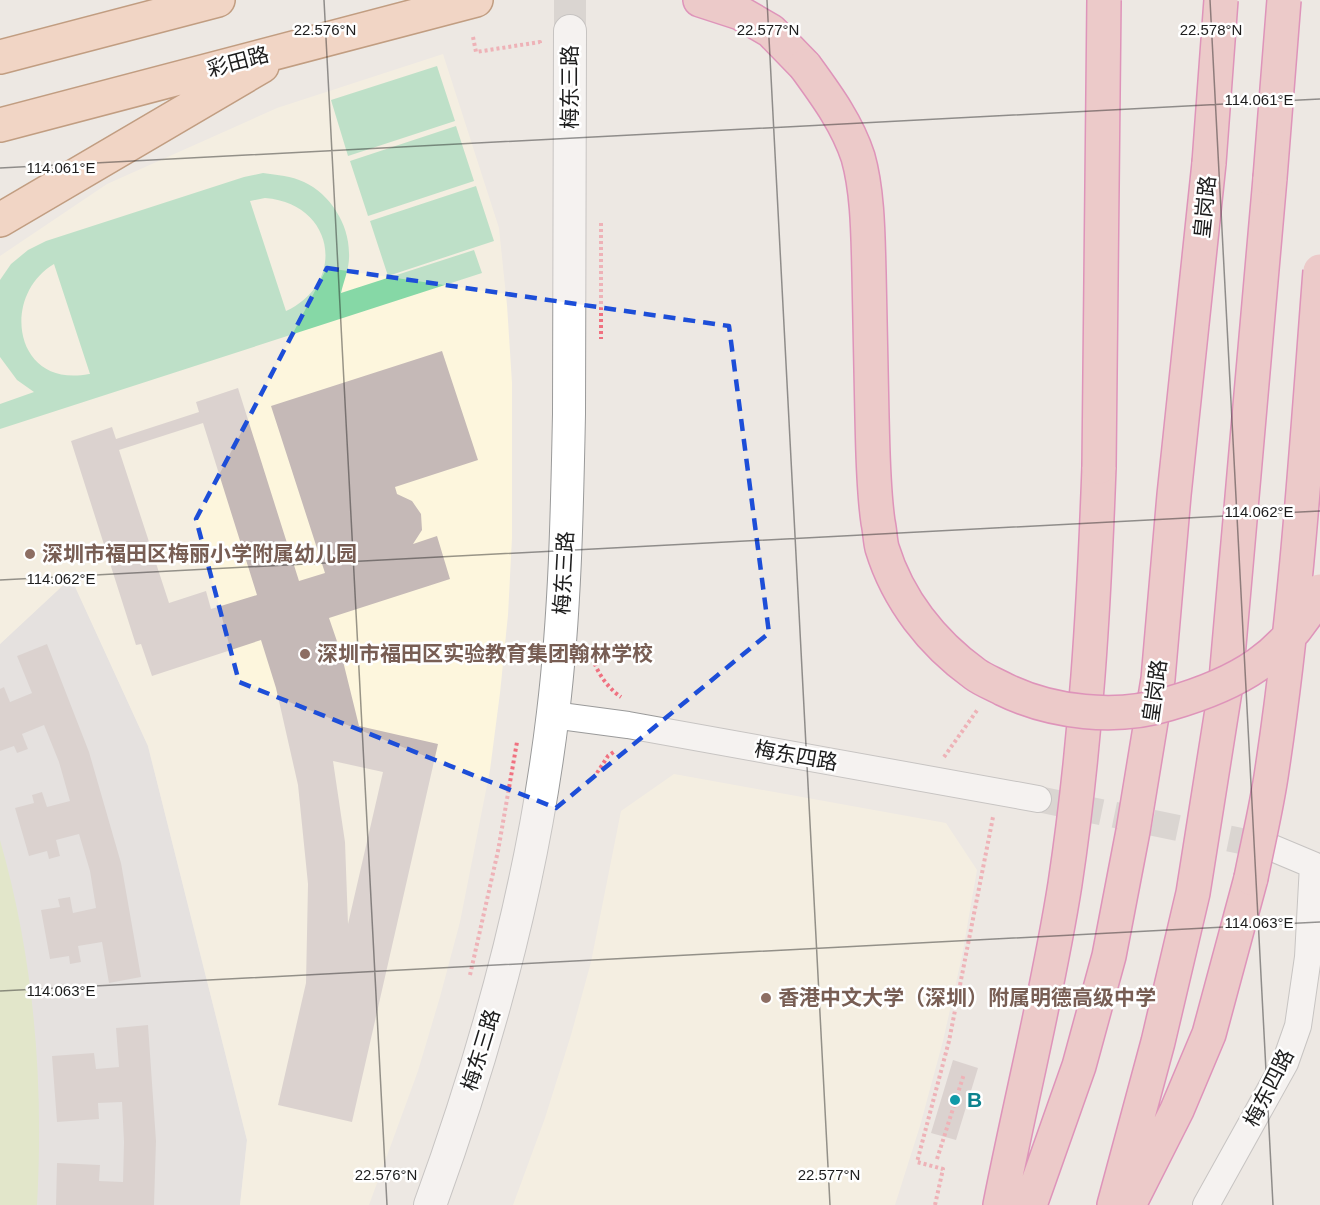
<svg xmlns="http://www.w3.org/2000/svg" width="1320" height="1205" viewBox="0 0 1320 1205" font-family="Helvetica,'Noto Sans SC',sans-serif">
<rect width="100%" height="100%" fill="#ede8e3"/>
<path fill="#dbdada" d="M 71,577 L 148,746 L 247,1140 L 240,1205 L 0,1205 L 0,644 Z"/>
<path fill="#fdf6dd" d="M 443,54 L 499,228 L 507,305 L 512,383 L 512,538 L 508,615 L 500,693 L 490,770 L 460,922 L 440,997 L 418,1071 L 369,1205 L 240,1205 L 247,1140 L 148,746 L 71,578 L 0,644 L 0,256 L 107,184 L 277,108 Z
M 674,774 L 946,823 L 977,870 L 962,956 L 943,1041 L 920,1126 L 895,1205 L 513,1205 L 545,1118 L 571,1035 L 591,962 L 621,811 Z"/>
<path fill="#d4e5ac" d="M 0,840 C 34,959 44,1081 37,1205 L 0,1205 Z"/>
<path fill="#86d8a6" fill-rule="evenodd" d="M 437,66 L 455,121 L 348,156 L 331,100 Z
M 456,126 L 474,181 L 368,216 L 350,161 Z
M 263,173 C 278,175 291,176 304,182 C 330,194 349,224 349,253 C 350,267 344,280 341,293 L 474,250 L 482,273 L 0,429 L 0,404 L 34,392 L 17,380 L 0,357 L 0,280 L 11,264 L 28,250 L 46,241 L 244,177 ZM 265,198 C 334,203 348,282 286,311 L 250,201 ZM 54,264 L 90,374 L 89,374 C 14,389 0,296 54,264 Z
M 476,186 L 494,241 L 388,276 L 370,221 Z"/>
<path fill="#c5b9b7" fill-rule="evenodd" d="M 442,351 L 478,460 L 395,487 L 397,494 L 412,501 L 421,514 L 422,530 L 413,544 L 437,536 L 450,579 L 329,618 L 341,653 L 359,726 L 438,744 L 352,1122 L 278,1105 L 306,983 L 308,884 L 298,785 L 276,688 L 261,640 L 152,676 L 141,644 L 136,645 L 71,441 L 112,427 L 116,439 L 199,412 L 196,402 L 238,388 L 299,581 L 325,573 L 271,406 ZM 203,423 L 257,595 L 211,609 L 206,591 L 169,603 L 119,450 ZM 333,761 L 383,772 L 348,924 L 345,842 Z
M 47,644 L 89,752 L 121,863 L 141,977 L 109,983 L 102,942 L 78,946 L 81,962 L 70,964 L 69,956 L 50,959 L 41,910 L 60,907 L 58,899 L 70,897 L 73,913 L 96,908 L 90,871 L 79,834 L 56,840 L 60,856 L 49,859 L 47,851 L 29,856 L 15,808 L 34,803 L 32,795 L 42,792 L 47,807 L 70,801 L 59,762 L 44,725 L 22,734 L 28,749 L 17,753 L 14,746 L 0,751 L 0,689 L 4,687 L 10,702 L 32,693 L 17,656 Z
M 148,1025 L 156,1141 L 154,1205 L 56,1205 L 57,1163 L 100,1165 L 99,1181 L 123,1182 L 124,1142 L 122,1102 L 98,1103 L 99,1119 L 57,1122 L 52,1056 L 94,1053 L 96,1069 L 119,1067 L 116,1028 Z
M 953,1060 L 978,1068 L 956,1140 L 931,1133 Z"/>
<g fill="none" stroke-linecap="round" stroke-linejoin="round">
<path stroke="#c3bfbb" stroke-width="26" stroke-dasharray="26 13" stroke-linecap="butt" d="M 1038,799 L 1270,847"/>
<path stroke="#c3bfbb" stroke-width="32" stroke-dasharray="32 16" stroke-linecap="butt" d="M 570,0 L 570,31"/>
<defs>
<path id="minor" d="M 553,715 L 628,725 L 1038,799
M 1206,1205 L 1285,1063 L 1298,1026 L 1308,957 L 1313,865 L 1270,847"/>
<path id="tertiary" d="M 430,1205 C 488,1046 533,882 553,713 C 565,614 567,514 569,414 C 570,287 569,159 570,31"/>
<path id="primary" d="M 0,57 L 218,0
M 0,125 L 476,0
M 0,220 L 262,66"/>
<path id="trunk" d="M 700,0 L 740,13 L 771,31 L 805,66
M 1000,1205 C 1021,1098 1048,992 1065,884 C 1086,745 1094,606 1099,467
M 1030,1205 L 1079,1066 L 1109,956 L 1133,831 L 1158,679 L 1174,495 L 1209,163
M 1114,1205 L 1158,1042 L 1193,893 L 1225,691 L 1270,178
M 1129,1205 L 1177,1110 L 1209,1034 L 1251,878"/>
</defs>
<use href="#minor" stroke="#9a9a9a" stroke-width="28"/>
<use href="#tertiary" stroke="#9a9a9a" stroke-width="34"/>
<use href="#primary" stroke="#8c440a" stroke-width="36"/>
<use href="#trunk" stroke="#cd2f87" stroke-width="36"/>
<path stroke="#f07180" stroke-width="4" stroke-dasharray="3 3" stroke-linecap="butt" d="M 473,37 L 476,52 L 540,42 L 540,45
M 601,223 L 601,339
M 591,646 C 591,665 606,687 621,697
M 944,757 L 978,709
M 597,773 L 608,756 L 615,751
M 470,975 L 498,851 L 517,742
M 937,1159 L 964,1074
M 935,1205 L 943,1169 L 917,1162 L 949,1041 L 993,817"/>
<use href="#minor" stroke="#fff" stroke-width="26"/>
<use href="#tertiary" stroke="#fff" stroke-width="32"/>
<use href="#primary" stroke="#f5bea0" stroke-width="33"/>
<use href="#trunk" stroke="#eaa6a8" stroke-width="33"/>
<defs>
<path id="trunk-bridge" d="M 805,66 C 826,95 847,123 858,157 C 868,192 868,237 869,273 C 870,321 871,369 872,417 C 873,452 873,487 878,522 C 880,531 880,540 882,548 C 898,600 932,643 975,674 C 983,680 994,684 1003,689 C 1052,713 1116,720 1168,704 C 1238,684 1286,657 1320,591
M 1209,163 L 1221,0
M 1270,178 L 1284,0
M 1099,467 L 1104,0
M 1251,878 C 1258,842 1267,806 1272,770 C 1297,605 1307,438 1320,271"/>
</defs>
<use href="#trunk-bridge" stroke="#cd2f87" stroke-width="36" stroke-linecap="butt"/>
<use href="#trunk-bridge" stroke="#eaa6a8" stroke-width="33"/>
</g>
<path d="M0 0H1320V1205H0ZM 327,268 L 729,326 L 769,633 L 556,808 L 239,682 L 196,519 Z" fill="#ede8e3" fill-opacity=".55" fill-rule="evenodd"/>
<path fill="none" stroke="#1d4ed8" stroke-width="4.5" stroke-dasharray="12 8" stroke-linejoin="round" d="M 327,268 L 729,326 L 769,633 L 556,808 L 239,682 L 196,519 Z"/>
<path fill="none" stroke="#1d1d1d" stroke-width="1.5" stroke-opacity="0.45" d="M 324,0 L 387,1205M 767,0 L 830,1205M 1210,0 L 1273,1205M 0,168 L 1320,99M 0,580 L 1320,511M 0,991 L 1320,922"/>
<g fill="#8d6e63" stroke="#fff" stroke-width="2">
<circle cx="30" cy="554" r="6"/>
<circle cx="305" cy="654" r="6"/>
<circle cx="766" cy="998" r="6"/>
</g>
<circle fill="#0f9aa8" stroke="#fff" stroke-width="2" cx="955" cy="1100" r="6"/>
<g text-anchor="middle" stroke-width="5" stroke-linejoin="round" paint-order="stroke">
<g font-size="21" fill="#1d1d1d" stroke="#fff">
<text transform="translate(238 62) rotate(-15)" y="7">彩田路</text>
<text transform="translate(570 87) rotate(-90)" y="7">梅东三路</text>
<text transform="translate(1205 207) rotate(-84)" y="7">皇岗路</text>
<text transform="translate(564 573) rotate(-87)" y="7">梅东三路</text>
<text transform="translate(1155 691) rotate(-82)" y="7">皇岗路</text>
<text transform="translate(796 756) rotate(10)" y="7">梅东四路</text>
<text transform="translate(481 1050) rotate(-73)" y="7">梅东三路</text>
<text transform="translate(1269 1088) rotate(-63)" y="7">梅东四路</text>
</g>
<g font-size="21" font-weight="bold" fill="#785e54" stroke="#fff" text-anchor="start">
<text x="42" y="561">深圳市福田区梅丽小学附属幼儿园</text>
<text x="317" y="661">深圳市福田区实验教育集团翰林学校</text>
<text x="778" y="1005">香港中文大学（深圳）附属明德高级中学</text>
</g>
<g font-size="21" font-weight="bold" fill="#0d838f" stroke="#fff" text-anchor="start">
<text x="967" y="1107">B</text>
</g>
</g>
<g font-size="15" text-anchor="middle" fill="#1d1d1d" stroke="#fff" stroke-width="5" stroke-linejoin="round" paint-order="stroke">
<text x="325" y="35">22.576°N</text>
<text x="768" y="35">22.577°N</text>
<text x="1211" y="35">22.578°N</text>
<text x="1259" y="105">114.061°E</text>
<text x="61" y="173">114.061°E</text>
<text x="1259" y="517">114.062°E</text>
<text x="61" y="584">114.062°E</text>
<text x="1259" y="928">114.063°E</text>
<text x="61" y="996">114.063°E</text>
<text x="386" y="1180">22.576°N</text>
<text x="829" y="1180">22.577°N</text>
</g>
</svg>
